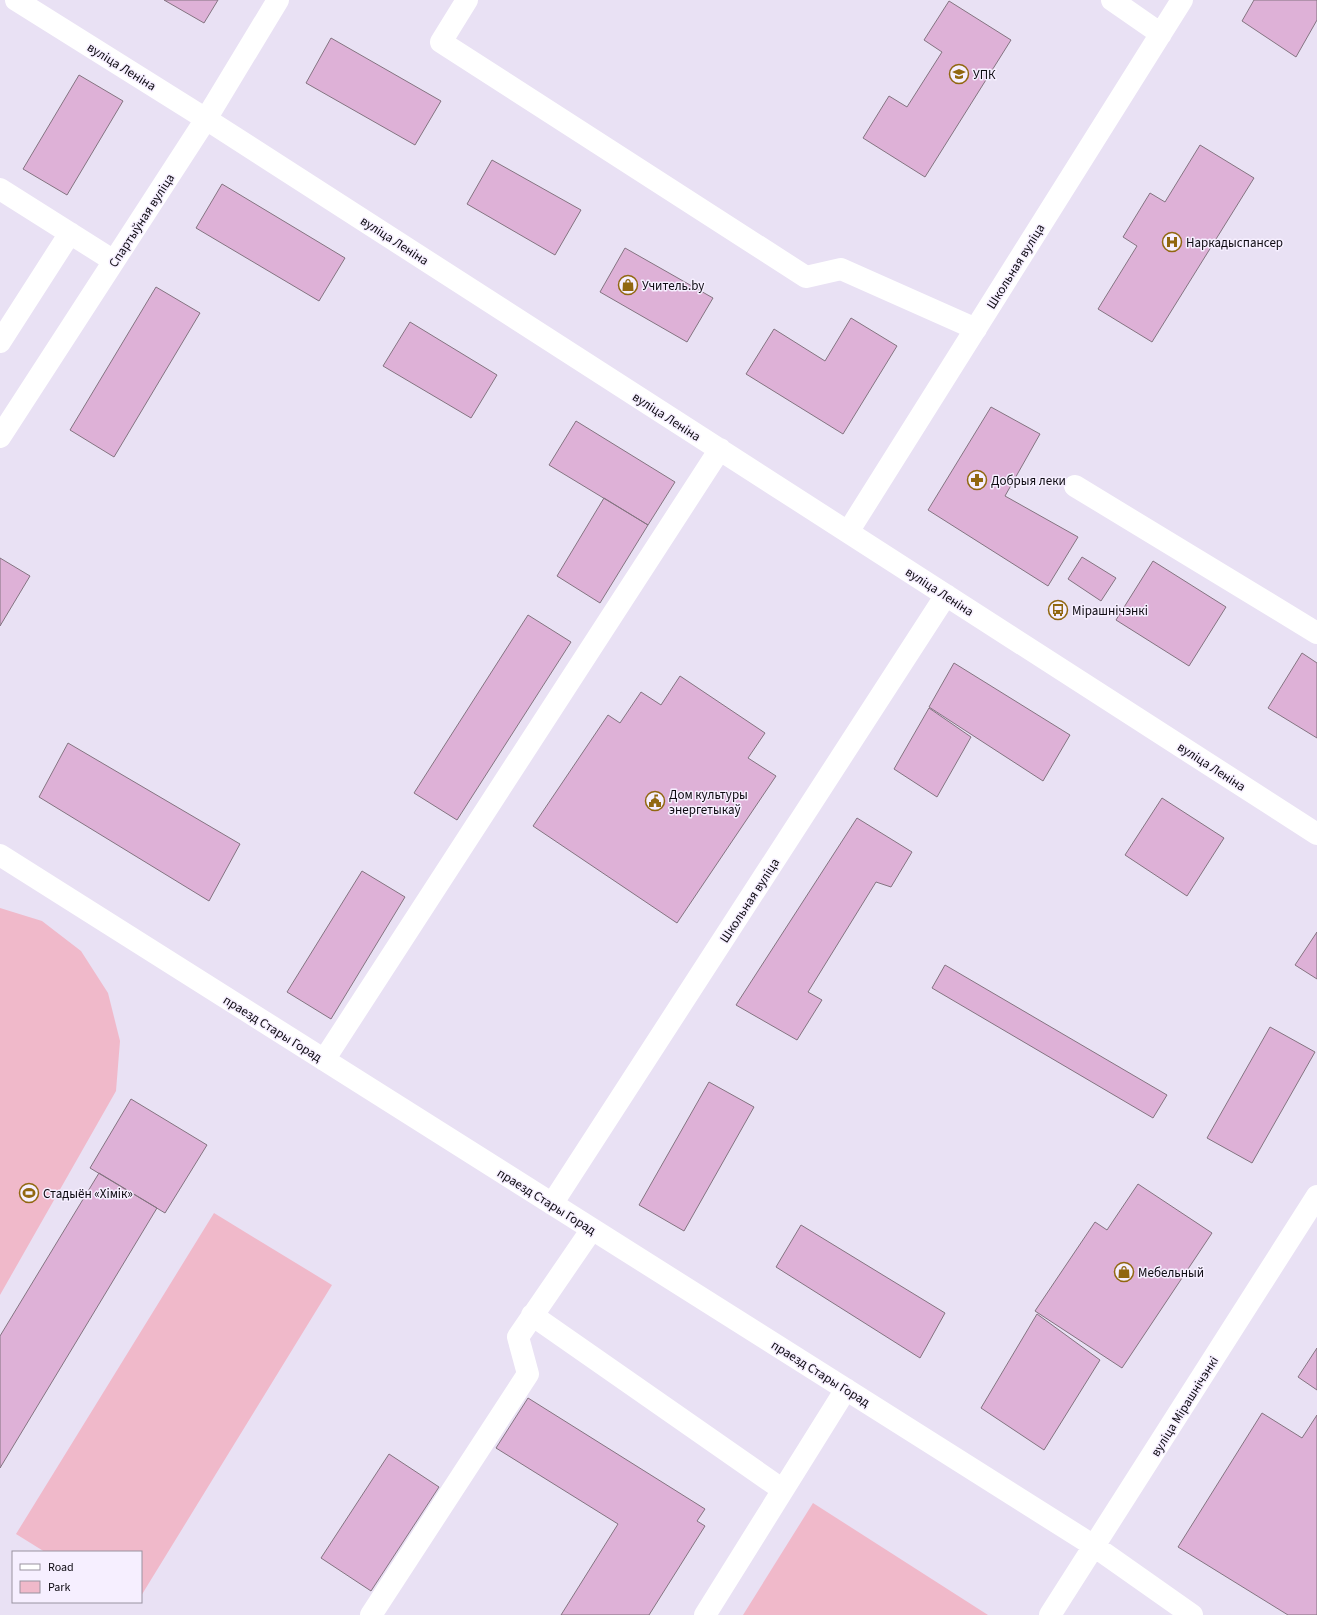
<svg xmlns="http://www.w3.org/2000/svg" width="1317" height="1615" viewBox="0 0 1317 1615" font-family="'Source Sans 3',sans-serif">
<rect width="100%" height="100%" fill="#e9e1f4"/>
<path fill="#f0b9ca" d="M 0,908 L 42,921 L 81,951 L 108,993 L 120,1041 L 116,1091 L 0,1295 Z
M 214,1213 L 332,1285 L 141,1596 L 141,1552 L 45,1552 L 16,1534 Z
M 813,1503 L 988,1615 L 743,1615 Z"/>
<path fill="#deb1d7" stroke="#847481" d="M 164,0 L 218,0 L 204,23 Z
M 1254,0 L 1317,0 L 1317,20 L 1296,57 L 1242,21 Z
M 949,1 L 1011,40 L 925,177 L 863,138 L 889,96 L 907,107 L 942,52 L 924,40 Z
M 331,38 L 441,101 L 415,145 L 306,83 Z
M 79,75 L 123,101 L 67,195 L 23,169 Z
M 1200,145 L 1254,178 L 1152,342 L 1098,309 L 1137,246 L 1123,237 L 1150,193 L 1165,202 Z
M 492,160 L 581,210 L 555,255 L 467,204 Z
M 222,184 L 345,258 L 319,301 L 196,228 Z
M 625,248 L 713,298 L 687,342 L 600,292 Z
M 156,287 L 200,313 L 114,457 L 70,430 Z
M 851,318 L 897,346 L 843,434 L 746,374 L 774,329 L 825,361 Z
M 410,322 L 497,375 L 471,418 L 383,366 Z
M 991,407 L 1040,434 L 1005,496 L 1078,537 L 1048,586 L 928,510 Z
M 576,421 L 675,482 L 648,525 L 549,465 Z
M 604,498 L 648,525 L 600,603 L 557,576 Z
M 1082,557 L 1116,578 L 1101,601 L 1068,579 Z
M 0,558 L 30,576 L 0,626 Z
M 1153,561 L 1226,607 L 1189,666 L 1116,620 Z
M 528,615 L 571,642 L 457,820 L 414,793 Z
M 1302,653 L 1317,663 L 1317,738 L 1268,708 Z
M 954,663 L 1070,735 L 1043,781 L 929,707 Z
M 680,676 L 765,733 L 748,758 L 776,776 L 677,923 L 533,826 L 608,715 L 620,723 L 641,692 L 661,705 Z
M 929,708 L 971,737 L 937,797 L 894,769 Z
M 68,743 L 240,844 L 209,901 L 39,797 Z
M 1162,798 L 1224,838 L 1187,896 L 1125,855 Z
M 857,818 L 912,852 L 891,887 L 876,882 L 808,992 L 822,1000 L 797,1040 L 736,1005 Z
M 362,871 L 405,897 L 331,1019 L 287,992 Z
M 1317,932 L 1317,979 L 1295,965 Z
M 945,965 L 1167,1095 L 1153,1118 L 932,988 Z
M 1270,1027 L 1315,1052 L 1252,1163 L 1207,1138 Z
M 709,1082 L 754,1107 L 684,1231 L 639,1205 Z
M 131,1099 L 207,1145 L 165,1213 L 90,1168 Z
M 99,1173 L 157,1208 L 0,1468 L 0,1336 Z
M 1138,1184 L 1212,1233 L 1122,1368 L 1035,1311 L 1095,1222 L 1107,1230 Z
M 801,1225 L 945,1313 L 920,1358 L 776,1267 Z
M 1037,1314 L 1100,1360 L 1044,1450 L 981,1408 Z
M 1317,1348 L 1317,1390 L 1298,1377 Z
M 528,1398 L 705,1509 L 697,1521 L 705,1526 L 649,1615 L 561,1615 L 618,1524 L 496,1448 Z
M 1262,1413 L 1302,1438 L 1317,1415 L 1317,1615 L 1288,1615 L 1178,1547 Z
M 389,1454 L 439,1487 L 371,1591 L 321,1558 Z"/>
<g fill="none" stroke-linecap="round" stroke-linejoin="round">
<path stroke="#fff" stroke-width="22" d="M 16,0 L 206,119 L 1317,834
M 467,0 L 441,42 L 806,277 L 841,269 L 976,329
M 1112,0 L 1161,34
M 0,189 L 114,261
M 0,342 L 70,233
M 0,437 L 206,119 L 278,0
M 1075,486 L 1317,633
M 848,532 L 1182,0
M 0,855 L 1094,1546 L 1192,1615
M 324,1060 L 720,449
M 552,1204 L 946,595
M 532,1315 L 783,1490
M 371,1615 L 528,1374 L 518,1337 L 592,1229
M 705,1615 L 846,1389
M 1050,1615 L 1317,1196"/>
</g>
<defs>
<symbol id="university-ring" viewBox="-11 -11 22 22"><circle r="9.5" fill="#f6efff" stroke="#916710" stroke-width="1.5"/><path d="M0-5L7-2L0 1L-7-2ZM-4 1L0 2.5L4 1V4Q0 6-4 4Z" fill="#916710"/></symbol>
<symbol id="hospital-ring" viewBox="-11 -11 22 22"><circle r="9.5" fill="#f6efff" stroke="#916710" stroke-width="1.5"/><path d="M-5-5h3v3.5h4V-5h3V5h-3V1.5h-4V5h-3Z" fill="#916710"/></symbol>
<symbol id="shop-ring" viewBox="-11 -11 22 22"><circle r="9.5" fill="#f6efff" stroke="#916710" stroke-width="1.5"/><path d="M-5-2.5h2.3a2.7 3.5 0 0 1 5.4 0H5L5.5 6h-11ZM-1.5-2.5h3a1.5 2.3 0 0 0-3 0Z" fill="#916710"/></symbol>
<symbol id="pharmacy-ring" viewBox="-11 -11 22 22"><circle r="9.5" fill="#f6efff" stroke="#916710" stroke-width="1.5"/><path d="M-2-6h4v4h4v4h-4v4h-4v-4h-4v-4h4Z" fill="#916710"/></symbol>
<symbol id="bus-ring" viewBox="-11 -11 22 22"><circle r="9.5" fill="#f6efff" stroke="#916710" stroke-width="1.5"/><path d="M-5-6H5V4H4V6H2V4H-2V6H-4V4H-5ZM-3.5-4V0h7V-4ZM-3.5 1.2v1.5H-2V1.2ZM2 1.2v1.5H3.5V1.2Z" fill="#916710"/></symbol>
<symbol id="civic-ring" viewBox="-11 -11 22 22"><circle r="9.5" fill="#f6efff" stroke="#916710" stroke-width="1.5"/><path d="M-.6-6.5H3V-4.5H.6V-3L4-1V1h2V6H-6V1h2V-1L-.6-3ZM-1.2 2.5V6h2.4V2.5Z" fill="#916710"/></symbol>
<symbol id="stadium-ring" viewBox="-11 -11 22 22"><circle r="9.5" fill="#f6efff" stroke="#916710" stroke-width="1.5"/><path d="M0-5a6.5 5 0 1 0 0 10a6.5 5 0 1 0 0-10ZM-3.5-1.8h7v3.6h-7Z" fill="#916710"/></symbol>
</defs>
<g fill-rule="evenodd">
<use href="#university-ring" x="948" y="63" width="22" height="22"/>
<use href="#hospital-ring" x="1161" y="231" width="22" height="22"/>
<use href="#shop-ring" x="617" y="274" width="22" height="22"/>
<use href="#pharmacy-ring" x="966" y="469" width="22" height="22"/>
<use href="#bus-ring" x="1047" y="599" width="22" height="22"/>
<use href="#civic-ring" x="644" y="790" width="22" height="22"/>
<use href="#stadium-ring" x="18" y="1182" width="22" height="22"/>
<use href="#shop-ring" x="1113" y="1261" width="22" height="22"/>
</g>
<g text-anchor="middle" stroke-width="3" stroke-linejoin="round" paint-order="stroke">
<g font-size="13" fill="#0d0a11" stroke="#f6efff">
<text transform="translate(122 66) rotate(32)" y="5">вуліца Леніна</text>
<text transform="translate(141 220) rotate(-57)" y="5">Спартыўная вуліца</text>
<text transform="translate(395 240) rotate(33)" y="5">вуліца Леніна</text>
<text transform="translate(1015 266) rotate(-58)" y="5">Школьная вуліца</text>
<text transform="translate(667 416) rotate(33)" y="5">вуліца Леніна</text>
<text transform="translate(940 591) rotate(33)" y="5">вуліца Леніна</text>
<text transform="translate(1212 766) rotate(33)" y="5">вуліца Леніна</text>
<text transform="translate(749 900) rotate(-57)" y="5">Школьная вуліца</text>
<text transform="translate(273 1028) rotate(32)" y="5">праезд Стары Горад</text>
<text transform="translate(547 1201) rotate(32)" y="5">праезд Стары Горад</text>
<text transform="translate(821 1373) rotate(32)" y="5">праезд Стары Горад</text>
<text transform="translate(1184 1406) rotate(-58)" y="5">вуліца Мірашнічэнкі</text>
</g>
<g font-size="13" fill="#0d0a11" stroke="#f6efff" text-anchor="start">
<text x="973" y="79">УПК</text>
<text x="1186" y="247">Наркадыспансер</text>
<text x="642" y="290">Учитель.by</text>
<text x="991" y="485">Добрыя леки</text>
<text x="1072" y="615">Мірашнічэнкі</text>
<text x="669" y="799">Дом культуры<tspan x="669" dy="15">энергетыкаў</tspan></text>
<text x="43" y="1198">Стадыён «Хімік»</text>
<text x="1138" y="1277">Мебельный</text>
</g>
</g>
<rect x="12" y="1551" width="130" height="52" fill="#f6efff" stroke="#9993a0"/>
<rect x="20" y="1564" width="20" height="6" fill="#ffffff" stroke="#9993a0"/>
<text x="48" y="1571" font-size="12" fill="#0d0a11">Road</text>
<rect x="20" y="1581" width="20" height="12" fill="#f0b9ca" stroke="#9993a0"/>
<text x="48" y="1591" font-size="12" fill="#0d0a11">Park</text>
</svg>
